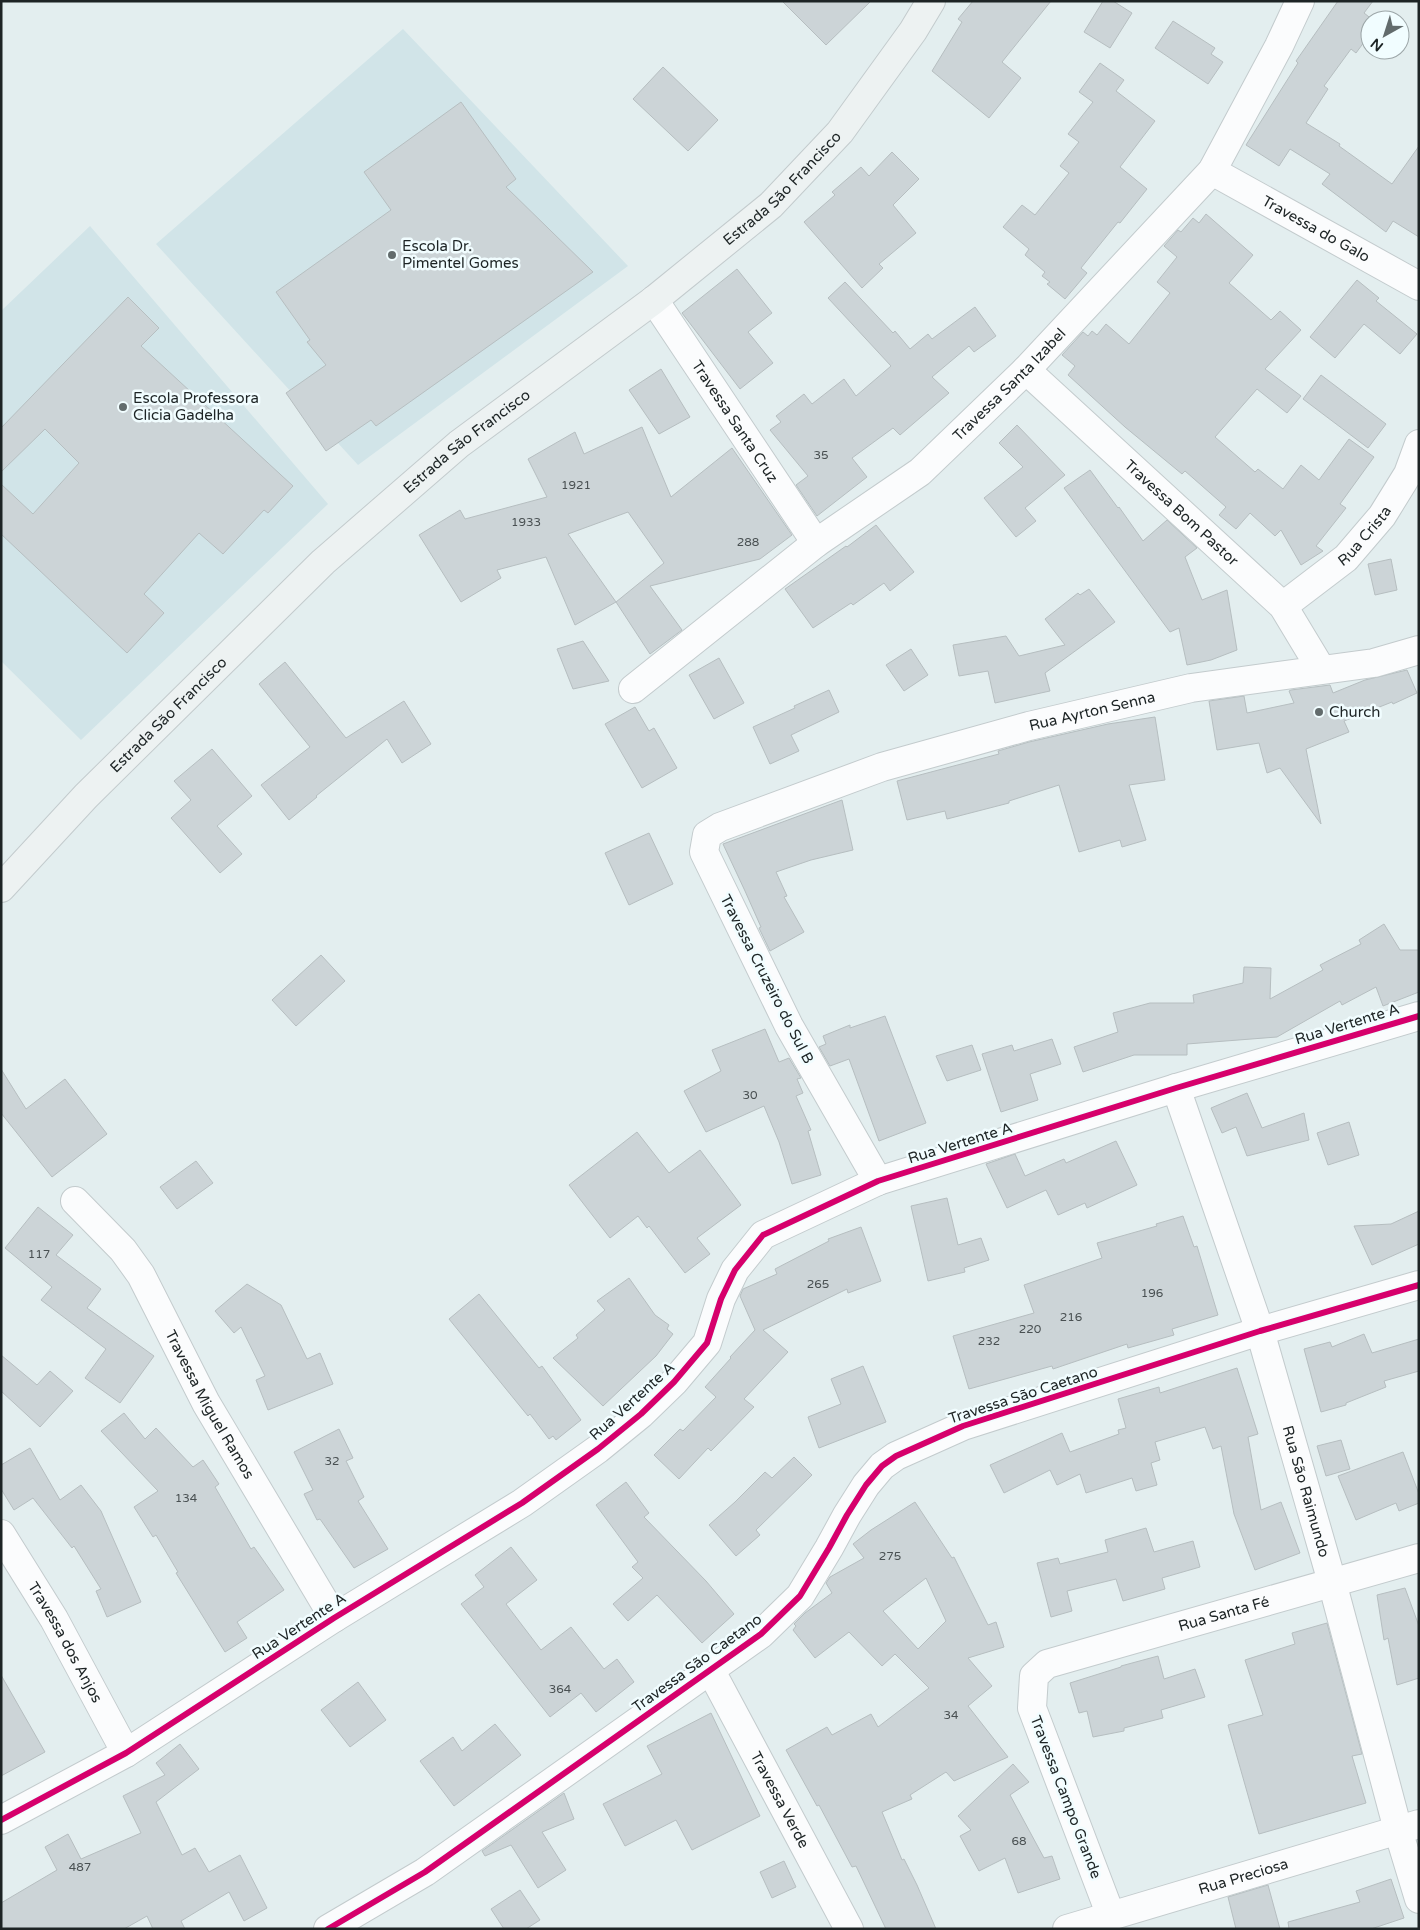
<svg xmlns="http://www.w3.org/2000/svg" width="1420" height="1930" viewBox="0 0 1420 1930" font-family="'Varela Round',sans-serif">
<rect width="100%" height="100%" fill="#e3eeef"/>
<path fill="#d1e4e8" d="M 403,29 L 628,266 L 358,465 L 156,244 Z
M 90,226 L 328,504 L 81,740 L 1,661 L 1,311 Z"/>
<path fill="#ccd4d7" stroke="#b6bec0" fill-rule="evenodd" d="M 782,1 L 871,1 L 826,45 Z
M 973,1 L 1051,1 L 1002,62 L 1021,78 L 989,118 L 932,71 L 962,22 L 958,19 Z
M 1103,1 L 1113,1 L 1132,13 L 1110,48 L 1084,32 Z
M 1338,1 L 1373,1 L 1364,13 L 1373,20 L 1370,20 L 1370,34 L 1356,53 L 1351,49 L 1324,86 L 1328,89 L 1306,123 L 1340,144 L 1339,146 L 1392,184 L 1419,146 L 1419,237 L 1393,221 L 1386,232 L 1322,184 L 1330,174 L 1290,149 L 1279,166 L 1246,145 L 1298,63 L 1296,61 Z
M 1173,21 L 1215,48 L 1211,54 L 1223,62 L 1208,84 L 1155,48 Z
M 1100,63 L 1124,80 L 1116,91 L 1155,121 L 1120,167 L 1147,189 L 1120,223 L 1118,222 L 1081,268 L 1087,273 L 1065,299 L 1047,284 L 1050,282 L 1042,276 L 1045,272 L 1025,255 L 1029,249 L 1003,227 L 1022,205 L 1035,215 L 1069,173 L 1060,166 L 1079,142 L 1068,134 L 1093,102 L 1079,92 Z
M 663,67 L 718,120 L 688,151 L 633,99 Z
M 461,102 L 516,179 L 506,187 L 593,272 L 376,426 L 371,420 L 326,451 L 286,393 L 326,365 L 307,342 L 310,340 L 276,292 L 391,210 L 364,172 Z
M 892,152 L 919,179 L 893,205 L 916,233 L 879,264 L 883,268 L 862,288 L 804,222 L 835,195 L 832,192 L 861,167 L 869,176 Z
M 1206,214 L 1253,255 L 1229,283 L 1271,320 L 1280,311 L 1301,330 L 1265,369 L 1301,396 L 1287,413 L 1257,389 L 1215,437 L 1255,472 L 1258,469 L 1283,489 L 1301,465 L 1319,480 L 1349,439 L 1374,457 L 1340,504 L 1346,508 L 1316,546 L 1323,551 L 1301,565 L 1281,530 L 1275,536 L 1250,513 L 1236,529 L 1219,515 L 1226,507 L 1185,471 L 1182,474 L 1125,427 L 1068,375 L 1075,366 L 1062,355 L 1083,332 L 1088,336 L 1092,331 L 1097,335 L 1106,324 L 1129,344 L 1170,293 L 1157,282 L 1177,257 L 1164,246 L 1178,230 L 1181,232 L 1193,218 L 1199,223 Z
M 737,269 L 772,313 L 748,332 L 773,363 L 740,389 L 682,313 Z
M 1357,280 L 1379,298 L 1376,301 L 1417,334 L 1400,354 L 1364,324 L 1335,358 L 1310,337 Z
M 845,282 L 893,333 L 895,331 L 910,349 L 928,334 L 932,339 L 975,307 L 996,336 L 974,352 L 969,346 L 932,377 L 949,393 L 900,435 L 893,428 L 852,458 L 867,477 L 817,516 L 796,485 L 808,476 L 770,430 L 781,422 L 776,416 L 804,394 L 812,404 L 844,379 L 856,396 L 891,366 L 828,298 Z
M 128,297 L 159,328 L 141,346 L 293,486 L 268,513 L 264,510 L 223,554 L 199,533 L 144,594 L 164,613 L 127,653 L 1,534 L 1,484 L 33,514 L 79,463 L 45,429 L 1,472 L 1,428 Z
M 661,369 L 690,417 L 659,434 L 629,390 Z
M 1321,375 L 1386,424 L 1368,448 L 1303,399 Z
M 1017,425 L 1065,475 L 1025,508 L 1036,521 L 1016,537 L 984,498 L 1023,467 L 999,443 Z
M 642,427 L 671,497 L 732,448 L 792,535 L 760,559 L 650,586 L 682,630 L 650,654 L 616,602 L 575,625 L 546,557 L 497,570 L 501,578 L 461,602 L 419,535 L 460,510 L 465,519 L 547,497 L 528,459 L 575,432 L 584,454 ZM 628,512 L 664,563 L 616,602 L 568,534 Z
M 1090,470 L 1118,508 L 1119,507 L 1143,541 L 1167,520 L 1197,548 L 1185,557 L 1202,600 L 1227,590 L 1237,650 L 1211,660 L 1187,665 L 1179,628 L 1170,632 L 1064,488 Z
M 876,525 L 914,572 L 890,591 L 884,583 L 853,605 L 851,603 L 813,628 L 785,589 L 846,546 L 847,547 Z
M 1391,559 L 1397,590 L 1375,595 L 1368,564 Z
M 1089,589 L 1115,622 L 1045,673 L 1050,691 L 995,703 L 988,671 L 959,676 L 953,645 L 1006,636 L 1019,656 L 1065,645 L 1045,619 L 1078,593 L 1080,595 Z
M 583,641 L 609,681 L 573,689 L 557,649 Z
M 911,649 L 928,675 L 904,691 L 886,665 Z
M 719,658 L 744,703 L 714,719 L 689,675 Z
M 285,662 L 346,738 L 404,701 L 431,744 L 402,763 L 387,739 L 316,796 L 317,797 L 289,820 L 261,785 L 310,747 L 259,684 Z
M 1407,670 L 1417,693 L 1393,704 L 1392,702 L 1344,721 L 1349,732 L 1306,749 L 1321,824 L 1280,768 L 1267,773 L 1259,743 L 1217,750 L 1209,701 L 1244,696 L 1247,713 L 1294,703 L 1289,691 L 1291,690 L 1330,685 L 1333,693 L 1365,680 Z
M 829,690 L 839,712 L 791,735 L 799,751 L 770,764 L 753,727 L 795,708 L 794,706 Z
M 635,707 L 649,731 L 654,728 L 677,768 L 642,788 L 605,724 Z
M 1155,717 L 1165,780 L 1129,785 L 1146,840 L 1122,847 L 1120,840 L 1079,852 L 1059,785 L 1009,801 L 1009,803 L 947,819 L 945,811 L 907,820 L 897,781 L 999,754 L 998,751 L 1029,742 L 1108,724 Z
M 212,749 L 252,796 L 217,826 L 242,854 L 220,873 L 171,818 L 191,800 L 174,781 Z
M 842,800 L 853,850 L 811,860 L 776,872 L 787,896 L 784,897 L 804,932 L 770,951 L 759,928 L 761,927 L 745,891 L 723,844 Z
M 649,833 L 673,884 L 629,905 L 605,853 Z
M 1384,924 L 1400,950 L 1419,950 L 1419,992 L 1383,1006 L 1376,987 L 1342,1005 L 1340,1001 L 1277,1037 L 1187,1044 L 1187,1055 L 1134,1055 L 1083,1072 L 1074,1047 L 1118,1032 L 1113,1013 L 1150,1003 L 1194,1003 L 1193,995 L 1243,983 L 1244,967 L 1271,968 L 1270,999 L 1323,970 L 1320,965 L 1361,944 L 1359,940 Z
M 321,955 L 345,981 L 296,1026 L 272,1000 Z
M 885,1016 L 926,1123 L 879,1141 L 849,1059 L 830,1066 L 819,1047 L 826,1044 L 823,1036 L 850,1025 L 850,1028 Z
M 765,1029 L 779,1062 L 789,1058 L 801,1078 L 797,1079 L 803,1093 L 796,1096 L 811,1130 L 808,1131 L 821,1175 L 792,1184 L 779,1142 L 764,1106 L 706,1132 L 684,1091 L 721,1071 L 712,1050 Z
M 1052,1039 L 1061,1064 L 1030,1074 L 1038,1100 L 1001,1112 L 982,1054 L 1012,1045 L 1014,1051 Z
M 972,1045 L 981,1070 L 947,1081 L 936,1056 Z
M 1,1069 L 26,1109 L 65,1079 L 107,1134 L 52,1177 L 1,1113 Z
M 1247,1093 L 1262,1128 L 1304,1113 L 1309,1140 L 1247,1156 L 1236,1127 L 1222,1133 L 1211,1108 Z
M 1349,1122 L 1359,1155 L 1328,1165 L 1317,1133 Z
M 637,1132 L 669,1173 L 700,1150 L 741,1205 L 697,1238 L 710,1254 L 685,1273 L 649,1226 L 647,1228 L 638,1216 L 610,1238 L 569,1185 Z
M 1116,1141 L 1137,1185 L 1087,1208 L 1085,1203 L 1058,1215 L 1046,1190 L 1007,1208 L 986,1164 L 1015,1154 L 1025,1176 L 1064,1159 L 1066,1163 Z
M 196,1161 L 213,1183 L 177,1209 L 160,1187 Z
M 947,1198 L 958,1245 L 981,1238 L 989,1260 L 964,1268 L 965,1272 L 928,1281 L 911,1206 Z
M 38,1207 L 73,1235 L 56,1255 L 101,1289 L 87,1308 L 154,1356 L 120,1403 L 85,1378 L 106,1349 L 41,1300 L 52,1287 L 5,1248 Z
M 1419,1211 L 1419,1244 L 1372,1265 L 1354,1226 L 1391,1224 Z
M 1183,1216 L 1194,1247 L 1197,1246 L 1218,1315 L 1172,1329 L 1174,1335 L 1128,1348 L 1127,1344 L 1053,1369 L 1052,1366 L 969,1389 L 953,1336 L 1034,1313 L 1024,1285 L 1102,1258 L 1097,1243 L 1157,1226 L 1156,1224 Z
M 861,1227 L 881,1281 L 848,1293 L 847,1289 L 763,1330 L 788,1352 L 744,1399 L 754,1407 L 711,1451 L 708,1448 L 679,1479 L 654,1455 L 680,1429 L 683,1431 L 716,1397 L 705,1387 L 731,1358 L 730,1357 L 755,1330 L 740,1296 L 743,1289 L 777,1274 L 775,1269 L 829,1241 L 828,1239 Z
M 629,1278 L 655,1315 L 669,1325 L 667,1329 L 673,1334 L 656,1356 L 603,1406 L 553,1358 L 578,1338 L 576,1335 L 605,1310 L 597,1301 Z
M 247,1284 L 281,1305 L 307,1359 L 320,1353 L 333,1384 L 268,1410 L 256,1380 L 265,1376 L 241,1327 L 234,1333 L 215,1311 Z
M 479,1294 L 539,1368 L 542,1366 L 581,1420 L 556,1440 L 553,1436 L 549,1439 L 530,1414 L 528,1416 L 449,1319 Z
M 1364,1334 L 1372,1353 L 1419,1339 L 1419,1371 L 1384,1381 L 1386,1387 L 1346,1403 L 1346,1405 L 1321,1412 L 1304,1349 L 1330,1342 L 1332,1347 Z
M 1,1355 L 37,1385 L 50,1371 L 73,1391 L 40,1427 L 1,1391 Z
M 863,1366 L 886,1422 L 819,1448 L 808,1417 L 841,1404 L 831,1379 Z
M 1237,1368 L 1258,1434 L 1248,1437 L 1261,1510 L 1281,1502 L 1300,1553 L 1255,1570 L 1234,1514 L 1221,1446 L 1213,1449 L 1205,1427 L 1155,1442 L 1160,1460 L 1151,1463 L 1157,1485 L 1136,1491 L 1132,1478 L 1086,1493 L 1080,1474 L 1057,1485 L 1050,1470 L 1004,1493 L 990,1465 L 1062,1433 L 1070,1452 L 1119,1434 L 1118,1430 L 1126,1428 L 1118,1399 L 1159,1387 L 1160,1393 Z
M 124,1413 L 145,1439 L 156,1428 L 193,1467 L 203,1460 L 219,1484 L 215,1487 L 251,1549 L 254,1547 L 284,1590 L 237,1622 L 247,1638 L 225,1652 L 176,1573 L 178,1572 L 156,1535 L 153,1537 L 134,1507 L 158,1491 L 101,1431 Z
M 339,1429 L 353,1458 L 346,1461 L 364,1497 L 358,1501 L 388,1549 L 354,1568 L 320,1519 L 317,1520 L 304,1494 L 313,1490 L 294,1452 Z
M 1341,1440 L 1350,1469 L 1326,1476 L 1317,1446 Z
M 30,1448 L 60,1500 L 81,1485 L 101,1511 L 141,1602 L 107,1617 L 96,1591 L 101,1589 L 74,1546 L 72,1548 L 33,1498 L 14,1510 L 1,1489 L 1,1465 Z
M 1403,1452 L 1419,1494 L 1419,1503 L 1399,1511 L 1396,1503 L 1356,1520 L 1338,1476 Z
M 794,1457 L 812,1475 L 756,1530 L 760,1535 L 736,1556 L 709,1525 L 735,1502 L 765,1472 L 772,1478 Z
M 626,1482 L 649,1513 L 644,1517 L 706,1581 L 734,1614 L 702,1643 L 657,1595 L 628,1621 L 613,1604 L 643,1578 L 632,1567 L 638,1562 L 596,1505 Z
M 915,1502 L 952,1558 L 954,1557 L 988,1625 L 996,1622 L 1004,1647 L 968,1658 L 992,1686 L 968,1706 L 1008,1757 L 954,1781 L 946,1772 L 910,1795 L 912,1799 L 882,1812 L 902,1860 L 904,1859 L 917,1885 L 936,1929 L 886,1929 L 856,1866 L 852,1867 L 819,1805 L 817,1806 L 786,1750 L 827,1727 L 832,1735 L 871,1714 L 878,1727 L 929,1688 L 895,1654 L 882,1666 L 849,1632 L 815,1658 L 793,1630 L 796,1626 L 794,1624 L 805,1613 L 832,1593 L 826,1583 L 830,1577 L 864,1558 L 853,1544 L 871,1530 ZM 926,1578 L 946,1621 L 918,1649 L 883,1611 Z
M 1146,1528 L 1154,1552 L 1193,1541 L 1200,1567 L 1162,1578 L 1165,1589 L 1123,1601 L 1116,1579 L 1067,1591 L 1072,1611 L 1051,1617 L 1037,1563 L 1058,1558 L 1060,1564 L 1108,1552 L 1105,1540 Z
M 511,1547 L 537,1580 L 506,1604 L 541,1650 L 571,1627 L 604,1669 L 617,1659 L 634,1682 L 596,1712 L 581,1693 L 550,1717 L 461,1604 L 484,1587 L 475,1575 Z
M 1405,1588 L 1419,1626 L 1419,1678 L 1397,1685 L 1388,1638 L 1384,1640 L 1377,1595 Z
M 1327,1623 L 1362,1754 L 1352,1756 L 1366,1803 L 1259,1834 L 1228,1725 L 1263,1715 L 1245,1660 L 1295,1644 L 1292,1633 Z
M 1158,1656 L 1164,1679 L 1195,1669 L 1205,1697 L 1161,1710 L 1163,1718 L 1124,1728 L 1124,1731 L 1093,1737 L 1087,1711 L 1079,1713 L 1070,1683 L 1121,1667 L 1121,1666 Z
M 1,1675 L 45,1752 L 1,1776 Z
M 358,1682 L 386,1720 L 350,1747 L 321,1710 Z
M 711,1713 L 760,1816 L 692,1850 L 676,1820 L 625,1846 L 603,1804 L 662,1774 L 647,1746 Z
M 495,1724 L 521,1755 L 454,1806 L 420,1761 L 453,1737 L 462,1751 Z
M 180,1744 L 199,1769 L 156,1802 L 182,1855 L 195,1848 L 209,1872 L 240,1855 L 267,1908 L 244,1921 L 229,1892 L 181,1921 L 185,1929 L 153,1929 L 147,1916 L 124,1929 L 1,1929 L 1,1903 L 57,1870 L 45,1847 L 68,1834 L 81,1859 L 141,1833 L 123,1796 L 165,1775 L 156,1763 Z
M 1013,1764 L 1029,1782 L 1010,1795 L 1044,1858 L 1052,1856 L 1060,1879 L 1018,1893 L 1005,1858 L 979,1871 L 960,1836 L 971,1830 L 958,1816 Z
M 564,1793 L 574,1819 L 542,1832 L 566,1870 L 538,1888 L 511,1845 L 485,1856 L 482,1851 Z
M 784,1861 L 796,1887 L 772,1898 L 760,1872 Z
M 1391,1879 L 1404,1918 L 1371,1929 L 1289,1929 L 1288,1922 L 1360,1902 L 1356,1891 Z
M 1268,1885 L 1280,1929 L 1236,1929 L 1228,1897 Z
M 520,1890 L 540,1920 L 526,1929 L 504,1929 L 491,1909 Z"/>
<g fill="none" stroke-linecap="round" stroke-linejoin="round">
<defs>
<g id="street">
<path id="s1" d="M 1212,171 L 1419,286"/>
<path id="s2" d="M 654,300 L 816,543"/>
<path id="s3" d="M 1026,370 L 1283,606 L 1321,669"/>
<path id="s4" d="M 1283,606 L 1346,558 L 1382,516 L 1408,474 L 1419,444"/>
<path id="s5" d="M 633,689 L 816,543 L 920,472 L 1026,370 L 1212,171 L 1279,46 L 1300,1"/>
<path id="s6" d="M 1176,1088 L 1260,1331 L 1332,1582 L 1398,1830 L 1419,1899"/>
<path id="s7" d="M 878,1181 L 789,1026 L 704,852 L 707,835 L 720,827 L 882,767 L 1029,726 L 1191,688 L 1374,663 L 1419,650"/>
<path id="s8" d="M 75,1201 L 123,1250 L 141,1275 L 206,1403 L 334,1618"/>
<path id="s9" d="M 1,1534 L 54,1619 L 126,1753"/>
<path id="s10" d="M 711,1671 L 849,1929"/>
<path d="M 1,1820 L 126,1753 L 334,1618 L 522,1503 L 598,1449 L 641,1414 L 674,1382 L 707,1343 L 721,1299 L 735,1270 L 763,1235 L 878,1181 L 1176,1088 L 1419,1016"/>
<path id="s11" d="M 1111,1916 L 1032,1708 L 1034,1676 L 1047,1664 L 1419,1558"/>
<path d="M 328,1929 L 425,1872 L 761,1634 L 800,1596 L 829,1548 L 847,1515 L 866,1485 L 882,1466 L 896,1456 L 963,1426 L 1260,1331 L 1419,1285"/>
<path id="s12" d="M 1067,1929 L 1419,1824"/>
</g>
<g id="secondary">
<path id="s13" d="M 1,888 L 86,796 L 323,562 L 459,444 L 654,300 L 771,205 L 840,132 L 913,31 L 931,1"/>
</g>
</defs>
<use href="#street" stroke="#c3cbcd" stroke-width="30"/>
<use href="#secondary" stroke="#c3cbcd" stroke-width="30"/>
<use href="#street" stroke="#fbfcfd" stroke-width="28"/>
<use href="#secondary" stroke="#edf2f2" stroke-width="28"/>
<defs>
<path id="cycleway" d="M 1,1820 L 126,1753 L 334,1618 L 522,1503 L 598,1449 L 641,1414 L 674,1382 L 707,1343 L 721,1299 L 735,1270 L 763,1235 L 878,1181 L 1176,1088 L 1419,1016
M 328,1929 L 425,1872 L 761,1634 L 800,1596 L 829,1548 L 847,1515 L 866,1485 L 882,1466 L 896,1456 L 963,1426 L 1260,1331 L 1419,1285"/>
</defs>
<use href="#cycleway" stroke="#f1fdff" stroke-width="9"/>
<use href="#cycleway" stroke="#d6006c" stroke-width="6"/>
</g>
<g fill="#626b6c" stroke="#f1fdff" stroke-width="2">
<circle cx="392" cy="255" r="5"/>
<circle cx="123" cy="407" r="5"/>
<circle cx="1319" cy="712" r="5"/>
</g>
<g text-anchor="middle" stroke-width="5" stroke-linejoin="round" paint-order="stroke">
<g font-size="12" fill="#495052">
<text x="821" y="459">35</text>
<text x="576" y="489">1921</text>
<text x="526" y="526">1933</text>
<text x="748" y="546">288</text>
<text x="750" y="1099">30</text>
<text x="39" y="1258">117</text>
<text x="818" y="1288">265</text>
<text x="1152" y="1297">196</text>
<text x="1071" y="1321">216</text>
<text x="1030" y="1333">220</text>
<text x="989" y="1345">232</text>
<text x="332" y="1465">32</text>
<text x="186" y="1502">134</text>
<text x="890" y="1560">275</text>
<text x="560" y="1693">364</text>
<text x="951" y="1719">34</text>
<text x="1019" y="1845">68</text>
<text x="80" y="1871">487</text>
</g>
<g font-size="15" fill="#1d2425" stroke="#f1fdff">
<text dy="5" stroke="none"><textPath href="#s13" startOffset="1051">Estrada São Francisco</textPath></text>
<text dy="5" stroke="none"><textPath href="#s1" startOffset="119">Travessa do Galo</textPath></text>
<text dy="5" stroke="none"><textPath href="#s5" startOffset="485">Travessa Santa Izabel</textPath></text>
<text dy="5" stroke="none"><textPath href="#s2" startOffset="146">Travessa Santa Cruz</textPath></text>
<text dy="5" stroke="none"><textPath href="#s13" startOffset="646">Estrada São Francisco</textPath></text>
<text dy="5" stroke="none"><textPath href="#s3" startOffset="211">Travessa Bom Pastor</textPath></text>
<text dy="5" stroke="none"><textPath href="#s4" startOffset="108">Rua Crista</textPath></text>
<text dy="5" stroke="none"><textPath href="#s7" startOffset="795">Rua Ayrton Senna</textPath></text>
<text dy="5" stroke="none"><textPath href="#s13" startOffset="241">Estrada São Francisco</textPath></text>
<text transform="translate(767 979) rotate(63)" y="5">Travessa Cruzeiro do Sul B</text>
<text transform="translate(1347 1024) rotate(-17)" y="5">Rua Vertente A</text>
<text transform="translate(960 1143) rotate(-17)" y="5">Rua Vertente A</text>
<text transform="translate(1023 1395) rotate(-18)" y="5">Travessa São Caetano</text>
<text transform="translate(632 1401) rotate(-42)" y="5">Rua Vertente A</text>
<text dy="5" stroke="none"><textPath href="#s8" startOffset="246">Travessa Miguel Ramos</textPath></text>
<text dy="5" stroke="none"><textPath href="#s6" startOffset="424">Rua São Raimundo</textPath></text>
<text dy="5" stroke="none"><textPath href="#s11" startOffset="456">Rua Santa Fé</textPath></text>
<text transform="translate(299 1626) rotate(-33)" y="5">Rua Vertente A</text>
<text dy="5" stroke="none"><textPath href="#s9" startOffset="126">Travessa dos Anjos</textPath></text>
<text transform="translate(697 1663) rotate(-36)" y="5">Travessa São Caetano</text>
<text transform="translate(1066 1797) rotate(69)" y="5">Travessa Campo Grande</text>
<text dy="5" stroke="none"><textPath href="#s10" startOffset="146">Travessa Verde</textPath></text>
<text dy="5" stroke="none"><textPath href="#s12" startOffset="184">Rua Preciosa</textPath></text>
</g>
<g font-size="15" fill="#1d2425" stroke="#f1fdff" text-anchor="start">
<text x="402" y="251">Escola Dr.<tspan x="402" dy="17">Pimentel Gomes</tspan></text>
<text x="133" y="403">Escola Professora<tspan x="133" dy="17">Clicia Gadelha</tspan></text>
<text x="1329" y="717">Church</text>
</g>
</g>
<rect width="1420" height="1930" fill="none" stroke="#1d2425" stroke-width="5"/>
<g transform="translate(1385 35) rotate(219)"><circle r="24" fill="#f1fdff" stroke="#9ca6a8"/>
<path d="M0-4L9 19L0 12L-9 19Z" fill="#626b6c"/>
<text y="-8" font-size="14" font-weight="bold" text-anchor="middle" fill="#1d2425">N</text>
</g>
</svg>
